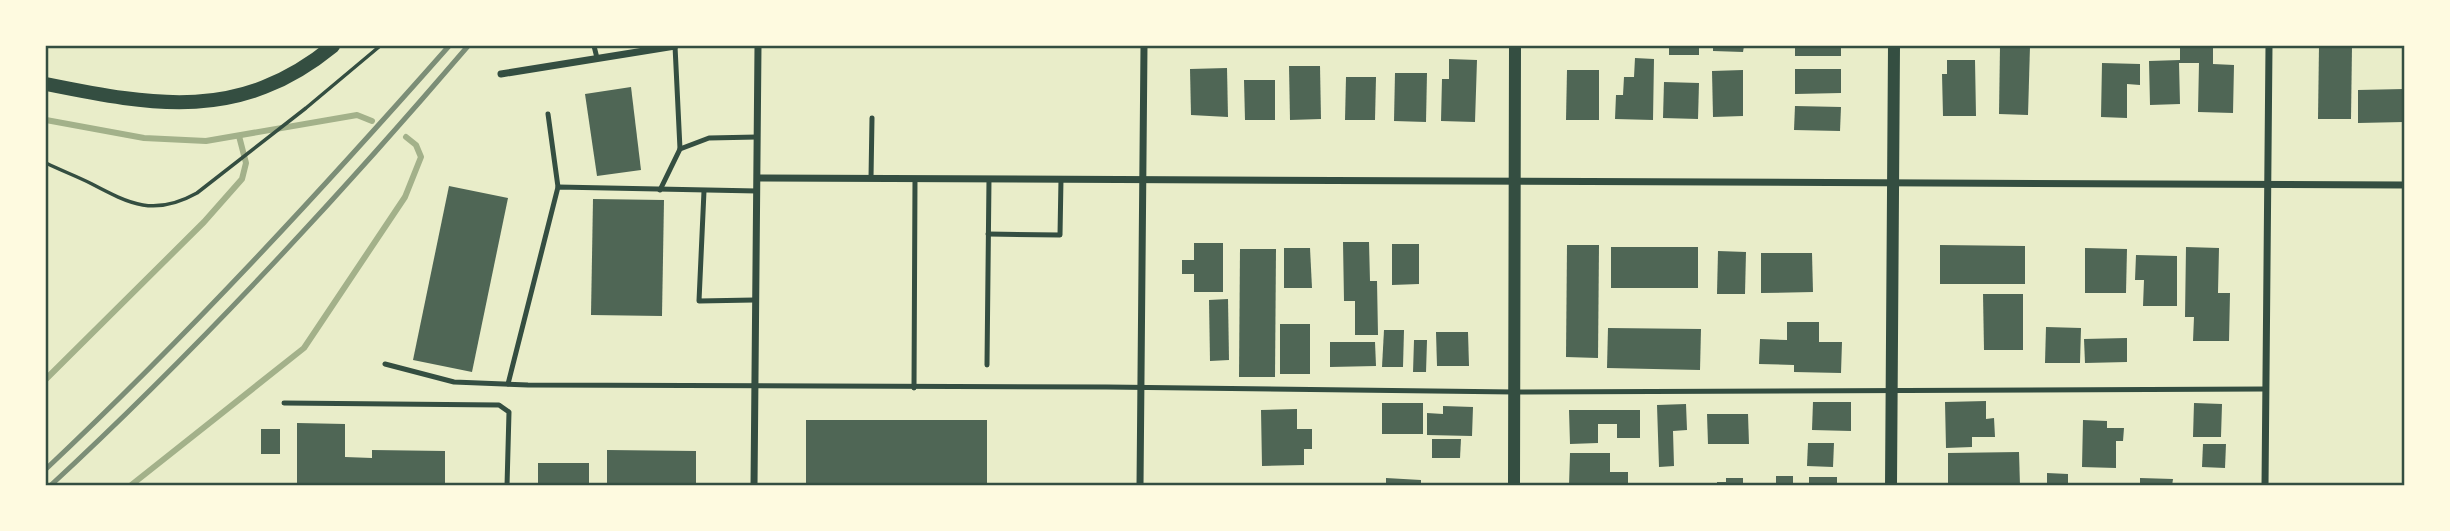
<svg xmlns="http://www.w3.org/2000/svg" width="2450" height="531" viewBox="0 0 2450 531" font-family="Inter,sans-serif">
<style>
.lines{fill:none;stroke-linecap:round;stroke-linejoin:round}
.stream{stroke:#a3b18a;stroke-width:6}
.building{fill:#4f6655}
.path{stroke:#344e41;stroke-width:3.5}
.service{stroke:#344e41;stroke-width:5}
.minor{stroke:#344e41;stroke-width:7}
.tertiary{stroke:#344e41;stroke-width:12}
.secondary{stroke:#344e41;stroke-width:14}
.rail{stroke:#7c8e77;stroke-width:5}
.neatline{fill:none;stroke:#344e41;stroke-width:2.5}
</style>
<rect width="100%" height="100%" fill="#e9edc9"/>
<g class="lines">
<!-- stream -->
<g class="stream">
<path d="M46 120 144 138 206 141 357 115 372 121"/>
<path d="M46 379 204 222 242 179 246 163 239 136"/>
<path d="M130 486 304 348 405 197 421 157 416 145 406 137"/>
</g>
</g>
<!-- building -->
<g class="building">
<rect x="1669" y="46" width="30" height="9"/>
<path d="M1713 46H1744L1743 52 1713 51Z"/>
<rect x="1795" y="46" width="46" height="10"/>
<path d="M2000 46H2030L2028 115 1999 114Z"/>
<path d="M2180 46H2213V64L2234 65 2233 113 2198 112 2199 63H2179L2180 104 2150 105 2149 61 2180 60Z"/>
<path d="M2319 46H2352L2351 119H2318Z"/>
<path d="M1635 58 1654 59 1653 120 1615 119 1616 95H1623L1624 77H1634Z"/>
<path d="M1449 59 1477 60 1475 122 1441 121 1442 79H1449Z"/>
<path d="M1947 60H1975L1976 116H1943L1942 74H1947Z"/>
<path d="M2102 63 2140 64V85L2127 84V118L2101 117Z"/>
<path d="M1289 66H1320L1321 119 1290 120Z"/>
<path d="M1227 68 1228 117 1191 115 1190 69Z"/>
<path d="M1795 69H1841V93L1795 94Z"/>
<path d="M1567 70H1599V120H1566Z"/>
<path d="M1743 70V116L1713 117 1712 71Z"/>
<path d="M1395 73H1427L1426 122 1394 121Z"/>
<path d="M1346 77H1376L1375 120H1345Z"/>
<path d="M1244 80H1275V120H1245Z"/>
<path d="M1664 82 1699 83 1698 119 1663 118Z"/>
<path d="M631 87 641 170 597 176 585 94Z"/>
<path d="M2404 89V122L2358 123V90Z"/>
<path d="M1795 106 1841 107 1840 131 1794 130Z"/>
<path d="M449 186 508 198 472 372 413 360Z"/>
<path d="M593 199 664 200 662 316 591 315Z"/>
<path d="M1343 242H1369L1370 281H1377L1378 335H1355V301H1344Z"/>
<path d="M1194 243H1223V292H1194V274H1182V260H1194Z"/>
<path d="M1392 244H1419V284L1392 285Z"/>
<path d="M1567 245H1599L1598 358 1566 357Z"/>
<path d="M1940 245 2025 246V284H1940Z"/>
<rect x="1611" y="247" width="87" height="41"/>
<path d="M2186 247 2219 248 2218 293H2230L2229 341H2193L2194 317H2185Z"/>
<path d="M1284 248H1310L1312 288H1284Z"/>
<path d="M2085 248 2127 249 2126 293H2085Z"/>
<path d="M1240 249H1276L1275 377H1239Z"/>
<path d="M1718 251 1746 252 1745 294H1717Z"/>
<path d="M1761 253H1812L1813 292 1761 293Z"/>
<path d="M2136 255 2177 256V306H2143L2144 280H2135Z"/>
<path d="M1983 294H2023V350H1984Z"/>
<path d="M1228 299 1229 360 1210 361 1209 300Z"/>
<path d="M1787 322H1819V342H1842L1841 373 1794 372V365L1759 364 1760 339 1787 340Z"/>
<rect x="1280" y="324" width="30" height="50"/>
<path d="M2046 327 2081 328 2080 363H2045Z"/>
<path d="M1608 328 1701 329 1700 370 1607 368Z"/>
<path d="M1384 330H1404L1403 367H1382Z"/>
<path d="M1436 332H1468L1469 366H1437Z"/>
<path d="M2127 338V362L2085 363 2084 339Z"/>
<path d="M1414 340H1427L1426 372H1413Z"/>
<path d="M1330 342H1375L1376 366 1330 367Z"/>
<path d="M1986 401V419L1994 418 1995 437H1972V447L1946 448 1945 402Z"/>
<path d="M1813 402H1851V431L1812 430Z"/>
<rect x="1382" y="403" width="41" height="31"/>
<path d="M2194 403 2222 404 2221 437H2193Z"/>
<path d="M1686 404 1687 430 1673 431 1674 466 1659 467 1657 405Z"/>
<path d="M1443 406 1473 407 1472 436 1427 435V413L1443 414Z"/>
<path d="M1297 409V429H1312V449H1304V465L1262 466 1261 410Z"/>
<path d="M1569 410H1640V438H1617V424H1598V443L1570 444Z"/>
<path d="M1707 414H1748L1749 444H1708Z"/>
<rect x="806" y="420" width="181" height="66"/>
<path d="M2083 420 2107 421V428H2124L2123 441H2116V468L2082 467Z"/>
<path d="M297 423 345 424V457L372 458V450L445 451V486H297Z"/>
<rect x="261" y="429" width="19" height="25"/>
<path d="M1432 439H1461L1460 458H1432Z"/>
<path d="M1808 443H1834L1833 467 1807 466Z"/>
<path d="M2203 444H2226L2225 468 2202 467Z"/>
<path d="M607 450 696 451V486H607Z"/>
<path d="M2019 452 2020 486H1948V453Z"/>
<path d="M1570 453H1610V472H1628V486H1569Z"/>
<rect x="538" y="463" width="51" height="23"/>
<path d="M2047 473 2068 474V486H2047Z"/>
<rect x="1776" y="476" width="17" height="10"/>
<rect x="1809" y="477" width="28" height="9"/>
<path d="M1386 478 1421 480V486H1386Z"/>
<path d="M1726 478H1743V486H1717V482H1726Z"/>
<path d="M2140 478 2173 479 2172 486H2140Z"/>
</g>
<g class="lines">
<!-- path -->
<path class="path" d="M46 163C60 170 76 176 90 183 130 204 154 217 197 193L306 108 380 46"/>
<!-- service -->
<g class="service">
<path d="M594 46 597 58"/>
<path d="M548 114 558 187"/>
<path d="M680 149 709 138 757 137"/>
<path d="M871 178 872 118"/>
<path d="M660 190 680 149 675 46"/>
<path d="M704 191 699 301 754 300"/>
<path d="M988 234 1060 235 1061 179"/>
<path d="M385 364 454 382 528 385 1107 387 1514 392 2265 389"/>
<path d="M987 365 989 179"/>
<path d="M508 384 558 187 757 191"/>
<path d="M914 388 915 179"/>
<path d="M284 403 499 405 509 412 507 486"/>
</g>
<!-- minor -->
<g class="minor">
<path d="M501 74 675 46"/>
<path d="M758 178 2404 185"/>
<path d="M754 486 758 46"/>
<path d="M1140 486 1144 46"/>
<path d="M2265 486 2269 46"/>
</g>
<!-- tertiary -->
<g class="tertiary">
<path d="M1514 486 1515 46"/>
<path d="M1891 486 1894 46"/>
</g>
<!-- secondary -->
<path class="secondary" d="M46 84C155 106 240 122 333 46"/>
<!-- rail -->
<g class="rail">
<path d="M46 469C188 335 320 192 449 46"/>
<path d="M50 486C198 349 337 199 468 46"/>
</g>
</g>
<!-- border -->
<rect width="2450" height="531" fill="none" stroke="#fefae0" stroke-width="94"/>
<rect x="47" y="47" width="2356" height="437" class="neatline"/>
</svg>
